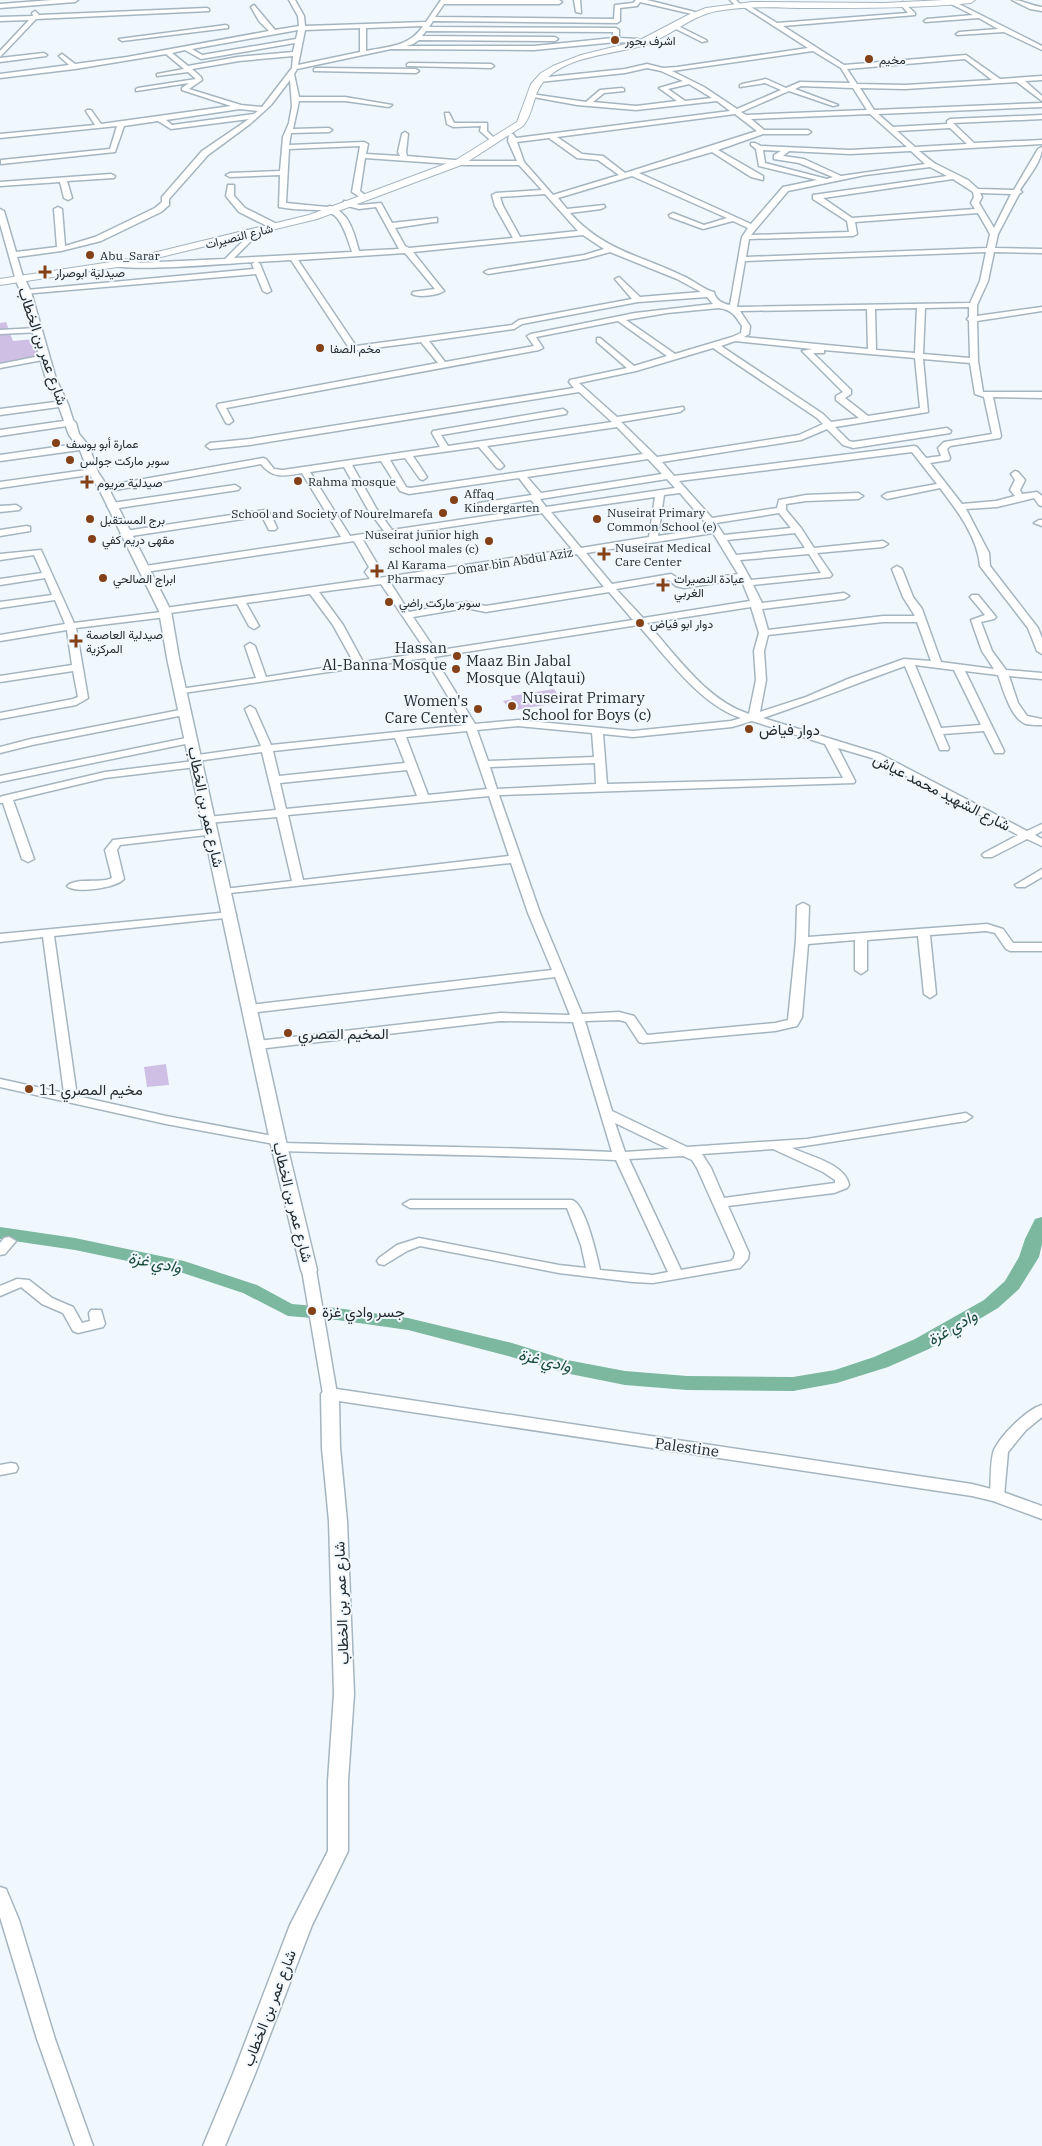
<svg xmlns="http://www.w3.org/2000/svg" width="1042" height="2146" viewBox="0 0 1042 2146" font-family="'IBM Plex Serif',Vazirmatn,serif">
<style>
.green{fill:#cfbfe4}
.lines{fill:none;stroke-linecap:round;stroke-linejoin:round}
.river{fill:#7cb7a0;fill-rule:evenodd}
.minor-casing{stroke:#a5b5c0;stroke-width:3}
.tertiary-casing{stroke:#a5b5c0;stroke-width:3}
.secondary-casing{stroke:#a5b5c0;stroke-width:2}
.minor{fill:#fff;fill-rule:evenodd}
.tertiary{fill:#fff;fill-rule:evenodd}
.secondary{fill:#fff;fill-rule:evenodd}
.poi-dot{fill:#844017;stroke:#f1f8fd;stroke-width:2}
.labels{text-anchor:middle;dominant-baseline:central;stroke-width:4;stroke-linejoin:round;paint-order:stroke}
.far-poi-label{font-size:12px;fill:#232a2e;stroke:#f1f8fd;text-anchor:start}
.far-street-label{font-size:12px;fill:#232a2e;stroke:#f1f8fd}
.street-label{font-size:15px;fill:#232a2e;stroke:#f1f8fd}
.poi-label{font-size:15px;fill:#232a2e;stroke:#f1f8fd;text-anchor:start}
.water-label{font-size:16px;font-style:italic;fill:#174939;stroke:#f1f8fd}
</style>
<rect width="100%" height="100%" fill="#f1f8fd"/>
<!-- green -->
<g class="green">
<path d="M6 322 13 341 34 339 39 358 0 366V323Z"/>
<path d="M554 689 563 702 511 711 503 701 512 699 511 696Z"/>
<path d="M166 1064 169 1085 147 1087 144 1067Z"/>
</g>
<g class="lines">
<!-- river -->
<path class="river" d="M1042 1217V1244L1039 1257 1019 1289 998 1308 929 1349 888 1367 837 1383 793 1391 687 1390 625 1385 565 1373 508 1356 408 1330 337 1320 288 1316 243 1293 180 1272 75 1250 0 1239V1227L75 1238 184 1261 257 1285 292 1304 337 1308 408 1318 512 1343 567 1360 625 1371 687 1376 793 1377 835 1370 874 1357 915 1339 984 1300 1005 1281 1019 1257 1025 1239 1035 1219Z"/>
<defs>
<g id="minor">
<path d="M52 0H78L75 2 0 8V4Z"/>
<path d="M289 0H295L304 16 305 26 426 22 441 0H559L562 2 559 4H444L435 17 614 19 615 5 633 3 636 0H647L695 12 692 14 640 2 637 6 620 8V21L617 23 433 21 429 27 616 28 619 30V38L638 39 641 41 638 43 616 42 534 50 391 49 297 69 294 74 299 97H345L392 105 389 107 345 101H299L293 129 329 128 332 130 329 132 291 133 289 145 364 142 368 144 366 154 400 156 398 152 402 134 405 132 408 134 406 152 407 156 466 161H517L508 141 509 134H513L516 138 730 111 717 101 636 110 577 105 528 96 531 94 586 102 600 90 622 88 624 89V91L604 93 593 102 636 106 677 101 659 88 683 81 661 71 647 68 625 73 539 82 536 80 539 78 625 69 647 64 663 68 677 67 808 48 744 7 746 4 777 23 908 13 900 4 903 2 915 13V15L783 26 844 65 966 55 1000 79 1042 76V80L1025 81 1042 96V101L1017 82 905 89 860 88 874 110 1042 103V107L878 114 893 127 947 124V121L950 119 1042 115V119L953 123 974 143 1042 140V144L919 151 934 163 968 180 978 189 1014 190 1038 149 1042 147C1042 162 1028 177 1020 190L1022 192 1019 194 998 234 995 248 1042 249V253L994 252 988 281 977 305V316L1042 307V311L977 321 978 361 983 392H1042V398L993 397 1001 436 1000 438 950 446 947 449 950 458 949 460 930 463 962 504 996 501 1015 496 1010 490 1015 480 1011 474 1015 471 1018 472 1025 480 1020 490 1022 494 1037 492 1042 496V506L1039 505 1034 498 997 507 966 509 989 553 990 566 1038 628 1042 638V654L1037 651 1028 628 980 566C978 538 957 510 940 488L887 499 882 496 887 493 937 484 912 452 679 481 712 518 777 508 779 500 806 495 858 493 863 496 858 499 806 501 786 504V510L801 528 814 548 883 541 888 544 883 547 817 553 832 575 830 577 753 585 762 603 844 593 849 596 844 599 762 609 768 630 883 616H915L903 597 892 569 897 566 902 569 913 597 922 609 941 662 994 669 982 651 971 620 985 615 970 597 972 595H978L996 617 994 619 981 622 992 651 1006 670 1042 673V679L1009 676 1018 703 1027 716 1042 719V725C1037 725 1031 725 1026 724 1011 719 1003 689 998 675L965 671 1004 751 1003 753H995L984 731 943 734 949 748 948 750H940L905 666C857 683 811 702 763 718L880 754 1027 831 1042 824V831L1035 835 1042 839V846L1027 839 992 857H984L982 855 984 853 1018 835 872 758 838 748 855 781 854 783 499 795 540 913 582 1014 619 1012 634 1016 647 1035 775 1023 788 1020 796 941 797 906 803 903 809 906 808 937 987 924 1003 929 1013 943H1042V951H1010L1006 949 995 933 986 931 930 935 936 994 930 998 924 994 918 936 867 940V970L861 974 855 970V940L808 944 802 1017 797 1026 775 1031 643 1043 639 1042 626 1022 619 1020 585 1021 612 1111 687 1147 807 1139 966 1113 972 1117 966 1121 792 1148C809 1156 846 1164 849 1185L847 1188 834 1193 728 1206 749 1253 748 1259 740 1268 653 1283 633 1282 559 1273 420 1246 407 1251 384 1265 379 1264 377 1261 379 1258 397 1245 419 1238 559 1265 586 1268 581 1245 567 1208H410L403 1204 410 1200H572C585 1203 597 1256 600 1270L653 1275 668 1272 616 1160C503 1155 391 1154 279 1151L274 1150 273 1147 274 1144 166 1124 0 1087V1079L64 1093 43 937 0 942V934L230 912 234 913 236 915 234 917 54 936 77 1096 166 1116 278 1137 283 1138 284 1141 283 1143C393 1146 502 1147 612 1152L573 1022 500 1021 258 1049 252 1045 258 1041 500 1013 570 1015 555 977 249 1013 243 1009 249 1005 552 970 528 913 511 863 220 894 218 892 224 889 292 881 277 817 208 823 202 820 208 817 276 810 262 752 197 761 201 764 196 767 105 778 13 800 34 859 28 862 22 859 3 803H0V797L3 796 105 772 194 761 190 758 191 756 261 746 245 709 250 706 255 709 271 745 465 725 425 658 176 694 175 692 180 689 256 678 245 646 250 643 255 646 266 677 354 663 333 625 310 594 246 603 259 626 254 629 249 626 237 604 170 613 169 616 166 617 76 628 88 698 76 705 0 719V713L73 699 78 697 73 671 0 682V676L72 665 67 630 0 641V635L65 624 55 600 0 608V602L52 595 45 578 0 585V579L42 573 34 555 0 560V554L41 550 74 623 161 612 162 609 165 608 370 579 365 572 369 567 354 541 145 572 140 569 145 566 341 537 302 473C284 476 273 479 261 464L104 492 99 489 104 486 263 458 266 459 274 469 283 470 440 447 432 433 433 431 563 409 567 412 566 414 441 435 448 446 612 422 579 392 250 445 210 449 206 446 210 443 250 439 574 388 569 382 570 380 627 368 597 342V338H600L634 366 667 356 618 321 536 337 543 348 539 350 226 408 233 421 229 424 226 423 217 406 218 404 438 363 421 342 351 351 291 260 257 262 260 264 271 291 267 293 263 291 256 274 23 294 22 292 26 290 254 269 252 264 255 262C232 263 122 273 109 264L113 262 136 263 225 259 248 236 243 232 247 230 257 235 234 258 352 252C335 195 327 216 279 207L280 175 230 177 226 175 230 173 280 171 283 137 289 123 292 106 290 80 271 105 250 124 208 155 169 199V205L161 212 101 241 61 251 17 257 23 277 19 279 15 277 0 224V209L4 211 16 252 57 247 54 209 58 207 62 209 65 246 95 237 155 208 162 202V197L202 151 249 119 171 129 158 121 124 126 115 152 1 164V160L110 149 117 126 0 138V134L95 125 86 111 87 110H91L101 124 231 106 182 90V88L189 83 136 91V89L138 88 196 79 188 72 157 76V74L184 69 166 54 75 69 0 78V74L69 65 59 56 62 54 75 64 127 57 269 31 259 21 251 7 254 5 275 30 299 26 298 16ZM423 26C409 47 390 46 366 51V28ZM360 28V52L298 65 305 30ZM298 30 296 39 202 55 192 49ZM426 31 613 32V38L534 46H406L413 44 419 40 555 41 558 39 555 37 422 36ZM295 43 293 52 238 57 188 66 172 53 185 50 201 59ZM813 51 841 68 850 83 800 82 786 88 766 79 742 84 740 85V87L765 83 781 90 737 109 704 87 672 71ZM293 56 292 68 262 107 241 105 189 89 202 80 201 77 192 69 239 61ZM965 59 992 80 905 85 857 84 847 69ZM689 84 712 98 685 101 668 89ZM801 86 853 88 867 110 746 115 741 112 789 91 833 106 838 105 795 89ZM240 109 258 111 254 114 172 125 166 120ZM735 114 757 131 625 173 603 156 582 154 557 137ZM870 114 907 147 850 150 761 146 755 143H751V145L756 149 759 166 817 180 783 187 751 224 639 173 712 152 751 177 763 180V176L718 150 763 134H808L811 132 808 130H764L751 119ZM950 128 967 144 915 147 897 131ZM549 138 577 158 598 160 619 175 553 195 524 162 517 142ZM360 146 352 192 363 199 367 197 360 191 365 158 466 165H519L542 190 496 193 492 195 495 206 513 238 409 248 405 246 395 228 434 222H437V218L392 223 381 203 360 205 344 201V205L359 209 376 207 399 249 359 251C354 233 350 213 330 206L327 207 286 203 289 149ZM763 150 781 151 774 155V159L799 163 833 177 827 179 765 163ZM789 151 850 154 911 151 925 164 841 176 804 159 783 156ZM930 167 947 176 813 195V199L847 221 849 232 751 235 788 191 865 175ZM632 176 727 218 704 225 673 213 669 215 670 217 703 229 733 221 748 228 742 237 730 305C722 304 715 299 714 292 704 290 693 280 683 276 640 255 604 251 570 213L601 209 605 207 604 205 567 209 558 198ZM953 179 973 192 974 197 971 203 975 209 852 218 823 198ZM980 193 1011 194 994 228 979 203 982 197ZM545 194 578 231 520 237 503 206 500 197ZM978 213 990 234 987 248 746 257 749 239 853 236 857 234 855 222ZM583 235 604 249 584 255 488 270 484 272 488 274 585 259 610 252 677 279 701 292 640 297 619 277 615 279 632 299 519 320 512 325 356 346 298 260 405 253 435 289 413 292 412 294C419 298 438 295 444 291L413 252ZM986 252 980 281 970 303 737 307 745 261ZM707 297 713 304 635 313 531 334 527 336 534 346 445 362 429 341 514 329 522 324 638 302ZM969 307V317L967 319 969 321 970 358 923 354 925 308ZM719 308C732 310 735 315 742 326L741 333 732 337 675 354 626 320 667 313ZM917 308 915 353 876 350 875 309ZM867 309 868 349 744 337 749 334 750 326 740 311ZM735 341 812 349 802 351 843 392 836 396V400L859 418 831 422 823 414 721 346ZM713 348 817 418 823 424 799 435 657 457 621 422 680 412 684 409 683 407 617 417 579 383 636 371ZM824 350 915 358 920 408 868 416 845 398 851 394V390L813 353H824ZM923 359 970 363 975 394 984 397 992 434 944 442 938 448 941 456 926 458 917 447 914 446 674 476 662 462 801 440 827 429 843 445 853 448 950 433 951 431 947 428 853 442 849 441 835 427 928 412ZM617 427 643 454 410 488 406 487 390 460 405 458 420 479 423 480 427 477 413 456 479 447 497 468 500 469 504 466 487 446ZM648 459 662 474 541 493 527 477ZM381 461 400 491 409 494 519 478 532 495 479 503 474 506 479 509 531 500 538 508 392 530 376 508 352 465ZM344 467 367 508 384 531 350 536 310 472ZM667 479 675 488 546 507 540 499ZM680 493 710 528 658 536 664 495ZM655 497 649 537 581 548 551 512ZM542 513 572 549 379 578 375 572 379 567 363 540ZM779 513 791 528 724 535 716 523ZM713 533 738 574 684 582 671 574 612 584 586 553ZM795 533 805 548 736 555 727 540ZM577 554 604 587 486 606 466 602 409 612 390 582ZM809 554 821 573 751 580 740 560ZM741 579 750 601 643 618 616 589 669 580 676 586 684 588ZM381 584 424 648 423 653 363 662 343 625 319 592ZM609 592 633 620 434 651V648L413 617 466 608 486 612ZM751 607 759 633 754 651 756 680 749 714C706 700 676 655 647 623ZM883 622H917L931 661 904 659 848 679 806 697 760 712 766 680 764 651 768 635ZM638 625C666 656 700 705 741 718L731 721 633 731 518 720 475 724 434 657ZM915 665 954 670 981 725 941 728ZM752 721 825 744 843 778 607 784 603 734 633 737 732 727ZM518 726 592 733 594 757 488 761 477 730ZM467 731 487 789 428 795 406 737ZM395 738 405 763 279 776 273 751ZM595 763 596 784 497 789 490 767ZM407 770 417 796 286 809 280 783ZM489 796 509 856 303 880 288 815ZM615 1123 669 1149 625 1152ZM773 1149 823 1172 835 1180V1183L724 1198 711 1168 702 1154ZM683 1156 692 1160 697 1168 735 1253 734 1258 731 1261 681 1270 629 1159Z"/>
<path d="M574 0H580L581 13 576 12Z"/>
<path d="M730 0H736L740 4 735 5Z"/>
<path d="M951 0 1042 46V50L1004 32 957 35 956 34 959 32 998 29 979 18 925 22 924 21 927 19 973 15 949 3Z"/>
<path d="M1012 0C1023 0 1031 6 1042 7V11L1030 9Z"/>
<path d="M207 8 209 9V11L36 19 0 57V51L29 20 0 21V17L33 16 32 13 35 11 39 15Z"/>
<path d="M674 24 706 40 707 41 702 42 672 27V25Z"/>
<path d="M226 25 228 26V28L122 41 119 39Z"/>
<path d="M44 53 47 55 46 56 0 62V58Z"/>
<path d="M409 63 491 64 494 66 491 68 407 66V64Z"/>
<path d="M316 68 416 69 419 71 416 73 314 71V69Z"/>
<path d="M445 113H449L454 123H487V131L494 138 489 139 480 131 481 126 453 127 447 124Z"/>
<path d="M111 174 115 176 114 178 67 181 72 198 68 200 64 198 60 182 0 186V182Z"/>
<path d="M228 185H234V196L245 208 275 223V227H269L239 212 226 196Z"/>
<path d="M37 328H40V332L0 334V330Z"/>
<path d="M45 355 49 357 48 359 0 368V364Z"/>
<path d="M63 401 67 404 66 406 0 415V409Z"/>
<path d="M71 420 75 423 74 425 0 436V430Z"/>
<path d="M93 469 97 472 96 474 0 488V482Z"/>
<path d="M235 485 240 488 238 490 112 509 107 506 112 503Z"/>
<path d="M16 505 21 508 19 510 0 512V506Z"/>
<path d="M265 510 270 513 277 528 275 530H269L262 516 125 537 120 534 125 531Z"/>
<path d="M1039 520H1042V526L1034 523Z"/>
<path d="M27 526 30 527V531L0 536V530Z"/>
<path d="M185 709 189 710 190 712 189 714 32 745 0 753V747L31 739Z"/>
<path d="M191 737 196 740 195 742 0 782V776Z"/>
<path d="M211 829 217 832 215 834 120 845 117 850 124 879C116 888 75 894 67 886 77 877 99 884 112 878L105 850 113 840Z"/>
<path d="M1042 869V877L1025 887H1017L1015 885Z"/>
<path d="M9 1237 16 1241 5 1254 0 1255V1243L4 1238Z"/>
<path d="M309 1266 314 1267 316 1270 337 1394 335 1397H325L323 1394 302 1270 304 1267Z"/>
<path d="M17 1279 29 1280 52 1298 73 1307 82 1323 90 1321 89 1313 91 1310H101L105 1324 103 1327 78 1333 73 1331 63 1313 42 1304 21 1287 0 1296V1286Z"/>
<path d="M1042 1405V1417L1026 1430 1008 1452 1004 1496 1002 1500 997 1501 992 1500 990 1496C991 1484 990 1460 994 1450 1001 1435 1027 1409 1042 1405Z"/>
<path d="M11 1463 16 1464 18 1468 16 1472 0 1475V1465Z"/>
<path d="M0 1887 6 1889 19 1920 55 2039 93 2146H75L37 2039 0 1917Z"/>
</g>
<g id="tertiary">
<path d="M19 274 24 277 31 292 56 379 68 404 73 420 76 423 79 434 89 446 98 472 109 489 171 611 179 658 286 1141 317 1270 315 1274 309 1275 303 1274 301 1270 270 1141 167 658 159 611 99 489 88 472 80 450 0 461V455L76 444 69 435 58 404 46 379 21 292 14 277Z"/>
<path d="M330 1388 972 1484 1003 1492 1042 1506V1519L993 1501 972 1496 339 1401 340 1448 347 1521 354 1694 348 1781V1851L312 1925 255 2074 225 2146H203L233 2074 290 1925 328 1851V1781L334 1694 329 1521 322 1448 321 1394 324 1390Z"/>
</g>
<path id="secondary" d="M944 0H975L971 3C918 8 865 8 812 8 781 8 748 5 717 11 689 16 669 38 642 46 612 54 569 56 546 79 532 92 535 112 523 126L464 164 317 219 124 266 0 285V279L124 260 309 215 456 160 517 122 531 84 541 73 553 66 581 55 638 41 688 15 706 8 752 2 884 3Z"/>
</defs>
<!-- minor casing -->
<use href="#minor" class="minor-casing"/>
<!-- tertiary casing -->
<use href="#tertiary" class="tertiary-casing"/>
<!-- secondary casing -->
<use href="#secondary" class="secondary-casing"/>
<!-- minor -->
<use href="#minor" class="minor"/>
<!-- tertiary -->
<use href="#tertiary" class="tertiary"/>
<!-- secondary -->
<use href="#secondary" class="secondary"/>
</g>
<!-- markers -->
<g class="poi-dot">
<circle cx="615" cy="40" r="5"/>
<circle cx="869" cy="59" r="5"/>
<circle cx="90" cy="255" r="5"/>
<path d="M42.5 264.5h5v5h5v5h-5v5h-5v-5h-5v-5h5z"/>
<circle cx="320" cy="348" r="5"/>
<circle cx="56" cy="443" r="5"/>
<circle cx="70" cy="460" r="5"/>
<circle cx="298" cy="481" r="5"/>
<path d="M84.5 474.5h5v5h5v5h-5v5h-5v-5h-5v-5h5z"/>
<circle cx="454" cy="500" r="5"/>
<circle cx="443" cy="513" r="5"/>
<circle cx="90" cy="519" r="5"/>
<circle cx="597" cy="519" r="5"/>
<circle cx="92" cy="539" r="5"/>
<circle cx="489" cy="541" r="5"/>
<path d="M601.5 546.5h5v5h5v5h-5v5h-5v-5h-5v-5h5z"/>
<path d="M374.5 563.5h5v5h5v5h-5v5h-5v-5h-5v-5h5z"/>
<circle cx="103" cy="578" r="5"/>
<path d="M660.5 577.5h5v5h5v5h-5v5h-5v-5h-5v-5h5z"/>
<circle cx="389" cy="602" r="5"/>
<circle cx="640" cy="623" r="5"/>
<path d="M73.5 633.5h5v5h5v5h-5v5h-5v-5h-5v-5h5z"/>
<circle cx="457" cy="656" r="5"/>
<circle cx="456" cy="669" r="5"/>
<circle cx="512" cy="706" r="5"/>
<circle cx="478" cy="709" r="5"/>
<circle cx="749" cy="729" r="5"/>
<circle cx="288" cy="1033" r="5"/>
<circle cx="29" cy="1089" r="5"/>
<circle cx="312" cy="1311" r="5"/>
</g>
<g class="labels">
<!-- far-poi labels -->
<g class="far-poi-label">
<text x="625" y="40">اشرف بحور</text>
<text x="879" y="59">مخيم</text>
<text x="100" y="255">Abu_Sarar</text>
<text x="55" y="272">صيدلية ابوصرار</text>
<text x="330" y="348">مخم الصفا</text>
<text x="66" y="443">عمارة أبو يوسف</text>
<text x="80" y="460">سوبر ماركت جولس</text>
<text x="308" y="481">Rahma mosque</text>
<text x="97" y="482">صيدلية مريوم</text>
<text x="464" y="493">Affaq<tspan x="464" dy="14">Kindergarten</tspan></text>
<text x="607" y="512">Nuseirat Primary<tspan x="607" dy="14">Common School (e)</tspan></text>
<text x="433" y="513" text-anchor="end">School and Society of Nourelmarefa</text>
<text x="100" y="519">برج المستقبل</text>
<text x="479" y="534" text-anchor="end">Nuseirat junior high<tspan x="479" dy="14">school males (c)</tspan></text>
<text x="102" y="539">مقهى دريم كفي</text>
<text x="615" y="547">Nuseirat Medical<tspan x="615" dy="14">Care Center</tspan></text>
<text x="387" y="564">Al Karama<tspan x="387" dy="14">Pharmacy</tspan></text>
<text x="113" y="578">ابراج الصالحي</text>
<text x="674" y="578">عيادة النصيرات<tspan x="674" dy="14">الغربي</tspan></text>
<text x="399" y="602">سوبر ماركت راضي</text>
<text x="650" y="623">دوار ابو فياض</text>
<text x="86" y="634">صيدلية العاصمة<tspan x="86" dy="14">المركزية</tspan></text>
</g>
<!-- far-street labels -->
<g class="far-street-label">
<text transform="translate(239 236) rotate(-14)">شارع النصيرات</text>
<text transform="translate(515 561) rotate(-9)">Omar bin Abdul Aziz</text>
</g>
<!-- street labels -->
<g class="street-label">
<text transform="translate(43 346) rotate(71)">شارع عمر بن الخطاب</text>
<text transform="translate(942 792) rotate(27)">شارع الشهيد محمد عياش</text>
<text transform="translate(206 807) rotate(78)">شارع عمر بن الخطاب</text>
<text transform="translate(293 1202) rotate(76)">شارع عمر بن الخطاب</text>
<text transform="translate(687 1447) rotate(8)">Palestine</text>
<text transform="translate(341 1603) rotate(-92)">شارع عمر بن الخطاب</text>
<text transform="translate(269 2008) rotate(-69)">شارع عمر بن الخطاب</text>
</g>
<!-- poi labels -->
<g class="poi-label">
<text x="447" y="647" text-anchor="end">Hassan<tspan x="447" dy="17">Al-Banna Mosque</tspan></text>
<text x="466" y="660">Maaz Bin Jabal<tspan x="466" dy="17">Mosque (Alqtaui)</tspan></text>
<text x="522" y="697">Nuseirat Primary<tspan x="522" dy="17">School for Boys (c)</tspan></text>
<text x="468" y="700" text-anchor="end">Women's<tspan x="468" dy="17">Care Center</tspan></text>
<text x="759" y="729">دوار فياض</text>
<text x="298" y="1033">المخيم المصري</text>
<text x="39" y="1089">مخيم المصري 11</text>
<text x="322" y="1311">جسر وادي غزة</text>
</g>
<!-- water labels -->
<g class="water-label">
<text transform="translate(155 1262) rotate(11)">وادي غزة</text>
<text transform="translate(952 1327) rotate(-30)">وادي غزة</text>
<text transform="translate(545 1360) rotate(14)">وادي غزة</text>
</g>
</g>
</svg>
